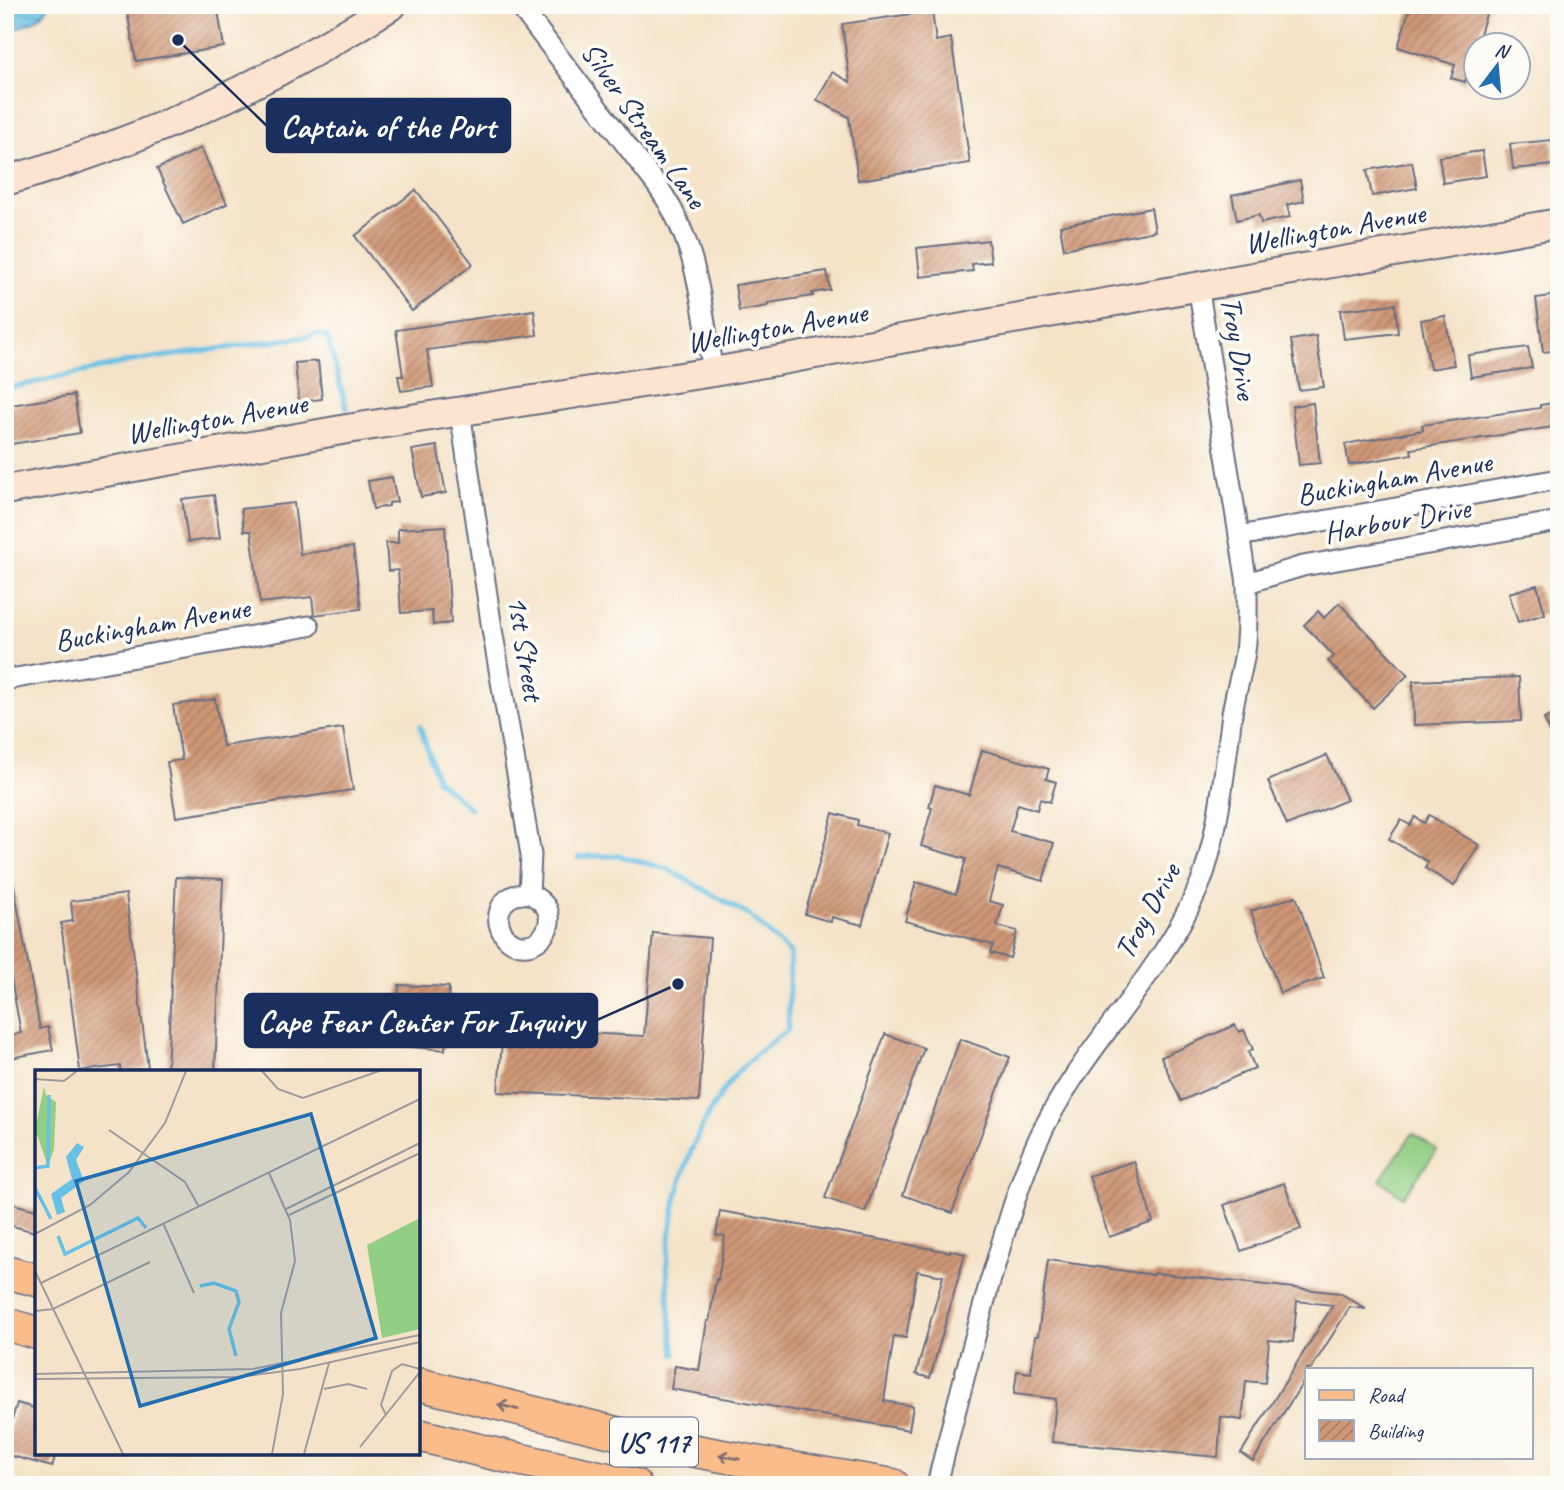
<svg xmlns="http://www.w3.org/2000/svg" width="1564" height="1490" viewBox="0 0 1564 1490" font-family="Caveat,sans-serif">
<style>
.green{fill:#92ce83;stroke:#567e70;stroke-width:2}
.water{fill:url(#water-rules);stroke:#4178a2;stroke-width:2}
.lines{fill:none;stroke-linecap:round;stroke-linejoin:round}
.stream{stroke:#67c0e5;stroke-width:5}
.building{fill:url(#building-hatch)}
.street-casing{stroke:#676e83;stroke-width:23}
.secondary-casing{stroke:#676e83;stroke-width:32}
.primary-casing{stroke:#676e83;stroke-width:35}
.street{stroke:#fff;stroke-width:19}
.secondary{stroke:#fde4d1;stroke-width:28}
.primary{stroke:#fabc8b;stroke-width:32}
.oneway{stroke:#7f6e72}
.labels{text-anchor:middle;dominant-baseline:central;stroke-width:7;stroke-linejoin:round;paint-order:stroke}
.shield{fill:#fdfcf7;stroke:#5f6c8c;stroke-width:2}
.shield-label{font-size:28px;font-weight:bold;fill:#1b2f5e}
.street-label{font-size:30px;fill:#1b2f5e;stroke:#fdfcf7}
.inset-river{fill:none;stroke:#67c0e5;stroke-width:3.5}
.inset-road{fill:none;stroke:#9d9b9e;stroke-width:2}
.view{fill:#1f6fb2;fill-opacity:0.15;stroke:#1f6fb2;stroke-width:3.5}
.inset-edge{fill:none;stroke:#1b2f5e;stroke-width:3.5}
.leader{fill:none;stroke:#1b2f5e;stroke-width:2.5}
.callout-dot{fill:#1b2f5e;stroke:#fdfcf7;stroke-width:2.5}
.callout{fill:#1b2f5e;stroke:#1b2f5e;stroke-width:2.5}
.callout-label{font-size:32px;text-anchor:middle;font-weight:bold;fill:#fff}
</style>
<defs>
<pattern id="water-rules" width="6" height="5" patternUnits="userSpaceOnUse" patternTransform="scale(1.75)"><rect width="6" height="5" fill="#67c0e5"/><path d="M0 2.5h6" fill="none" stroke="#549cbd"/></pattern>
<pattern id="building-hatch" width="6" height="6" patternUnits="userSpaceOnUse" patternTransform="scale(1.75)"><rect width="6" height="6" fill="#d09776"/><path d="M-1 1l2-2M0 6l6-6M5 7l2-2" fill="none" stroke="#a87c64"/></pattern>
</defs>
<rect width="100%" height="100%" fill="#fdfcf7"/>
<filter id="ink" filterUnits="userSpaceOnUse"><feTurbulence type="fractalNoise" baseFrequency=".0143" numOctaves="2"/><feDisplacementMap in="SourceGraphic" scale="14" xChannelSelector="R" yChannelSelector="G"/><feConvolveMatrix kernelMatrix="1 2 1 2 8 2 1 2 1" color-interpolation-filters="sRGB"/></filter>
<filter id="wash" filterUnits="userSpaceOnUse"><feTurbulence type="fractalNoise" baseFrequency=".00686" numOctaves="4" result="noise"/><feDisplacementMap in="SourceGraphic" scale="28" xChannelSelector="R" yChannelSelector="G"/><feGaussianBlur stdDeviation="1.57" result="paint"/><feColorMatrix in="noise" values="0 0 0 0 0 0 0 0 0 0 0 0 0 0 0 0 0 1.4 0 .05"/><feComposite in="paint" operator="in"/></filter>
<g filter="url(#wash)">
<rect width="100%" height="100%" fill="#f4e3c8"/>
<!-- green -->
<path class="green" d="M1413 1133 1437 1150 1403 1197 1380 1180Z"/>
<!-- water -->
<path class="water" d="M5 5H49C42 21 21 27 5 33Z"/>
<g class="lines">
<!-- stream -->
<g class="stream">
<path d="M5 389 132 361 304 337 316 334 327 336 347 409"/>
<path d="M420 726 437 780 470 808"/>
<path d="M578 858 589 856H620L668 869 750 916 790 953 788 1030C769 1043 750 1058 735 1075 698 1121 676 1179 670 1237 669 1246 667 1255 667 1264 668 1294 671 1325 675 1355"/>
</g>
</g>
<g id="blocks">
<!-- building -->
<g class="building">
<path d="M126 5H217L224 47 136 61Z"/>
<path d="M1411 5H1489L1465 82 1451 78 1455 65 1398 47Z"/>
<path d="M932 11 936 41 951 38 970 163 858 180 849 117 817 100 832 72 850 82 842 24Z"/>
<path d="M1552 140 1554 165 1513 169 1510 144Z"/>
<path d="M201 148 227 204 183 224 157 169Z"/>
<path d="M1482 151 1486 176 1443 183 1439 157Z"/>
<path d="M1412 162 1417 188 1372 196 1367 170Z"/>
<path d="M1300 180 1304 201 1287 205 1290 217 1261 223 1259 215 1237 220 1232 195Z"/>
<path d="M416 190 473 264 412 311 355 236Z"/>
<path d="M1151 208 1155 231 1064 249 1060 226Z"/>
<path d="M988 240 991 262 972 264 973 271 920 277 917 248Z"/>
<path d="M827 271 830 290 812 293 813 296 768 303V306L739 311 735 285Z"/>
<path d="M1559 295V350L1543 352 1536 298Z"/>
<path d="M1395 304 1398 333 1344 339 1340 310Z"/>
<path d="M534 310 537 335 427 350 433 387 401 391 398 376H403L396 330Z"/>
<path d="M1445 316 1454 365 1430 369 1421 320Z"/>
<path d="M1316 336 1324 387 1299 390 1291 340Z"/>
<path d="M1528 347 1532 368 1471 377 1468 355Z"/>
<path d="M318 361 322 399 299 402 295 363Z"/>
<path d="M74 395 80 433 5 445V406Z"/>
<path d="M1559 402V426L1411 449 1412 454 1349 465 1345 444 1423 430 1422 425 1540 408V405Z"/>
<path d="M1313 403 1320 463 1299 465 1292 406Z"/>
<path d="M437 446 446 493 421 497 412 450Z"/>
<path d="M392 477 397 502 389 503V506L373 509 368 481Z"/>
<path d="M214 495 220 538 188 542 182 499Z"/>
<path d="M294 503 300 554 353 547 361 609 314 615 312 597 260 603 251 531H244L241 509Z"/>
<path d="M445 526 451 623 433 625 432 611 401 613 398 570 388 571 386 543H398V529Z"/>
<path d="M1537 585 1545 614 1518 622 1509 593Z"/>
<path d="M1339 603 1408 675 1373 708 1328 661 1334 656 1304 625 1318 611 1324 618Z"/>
<path d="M1519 677 1521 721 1414 725 1413 681Z"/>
<path d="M215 699 223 746 343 728 353 790 176 817 167 762 182 760 173 705Z"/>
<path d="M1559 712V751L1544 719Z"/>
<path d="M982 750 1049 769 1046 779 1056 782 1050 802 1040 799 1037 810 1018 804 1010 831 1054 843 1043 881 998 868 989 901 1003 905 997 926 1017 931 1010 958 990 953 993 945 905 921 916 882 956 894 966 859 921 846 932 808 929 807 935 785 969 795Z"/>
<path d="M1327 755 1347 800 1287 825 1268 781Z"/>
<path d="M833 813 858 820 857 825 888 833 862 925 832 917 831 922 805 914Z"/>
<path d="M1429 815 1479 845 1454 886 1425 868 1428 862 1389 839 1401 820 1410 825 1415 817 1424 823Z"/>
<path d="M12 876 40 1029 48 1027 53 1050 5 1059V1036L21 1033 5 946V877Z"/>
<path d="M176 877 223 879 215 1072H167Z"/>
<path d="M126 894 148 1068 121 1072 120 1066 80 1071 61 923 73 921 71 901Z"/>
<path d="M1296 896 1324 978 1280 993 1251 911Z"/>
<path d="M653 933 710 938 699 1101 498 1092 503 1029 644 1036Z"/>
<path d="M399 985 449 987 445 1050 403 1046 395 1042Z"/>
<path d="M1235 1025 1239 1032 1244 1030 1253 1049 1248 1052 1255 1068 1181 1101 1161 1057Z"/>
<path d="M885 1034 924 1048 865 1212 825 1198Z"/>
<path d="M960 1039 1010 1057 952 1213 903 1195Z"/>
<path d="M1134 1161 1153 1222 1109 1237 1089 1176Z"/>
<path d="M1284 1183 1301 1229 1241 1251 1224 1205Z"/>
<path d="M5 1202 37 1210V1223L35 1232 5 1224Z"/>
<path d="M720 1211 950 1252V1250L965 1254 930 1378 916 1374 943 1276 917 1271 906 1338 894 1336 884 1401 913 1406 909 1430 671 1389 675 1366 699 1370 707 1321H709L716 1279 718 1280 725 1236 716 1235Z"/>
<path d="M1048 1260 1154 1275V1273L1340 1293 1366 1309 1350 1307 1311 1369H1307V1376L1253 1461 1241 1453 1333 1305 1297 1301 1293 1342 1269 1340 1265 1383 1246 1381 1242 1420 1221 1417 1218 1457 1052 1442 1056 1399 1014 1394 1017 1371 1031 1373 1035 1336H1038Z"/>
<path d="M17 1403 37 1409V1453H56L52 1467 5 1454V1443Z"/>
</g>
</g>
</g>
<g filter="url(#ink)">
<use href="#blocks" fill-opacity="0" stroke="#676e83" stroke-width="2"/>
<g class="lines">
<defs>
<g id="street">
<path d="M519 5 656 184C698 241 701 304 713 372"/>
<path d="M460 411 492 629 531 855 529 893"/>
<path d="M1239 536 1559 479"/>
<path d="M1247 583 1303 566 1559 521"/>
<path d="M5 680 309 626"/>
<path d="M529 893C536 897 542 901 546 907 555 922 544 943 527 945 499 948 487 908 513 896 518 894 524 894 529 893Z"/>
<path d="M937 1485C953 1418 971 1352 989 1285 1004 1236 1017 1187 1038 1140 1073 1063 1136 1001 1178 928 1188 910 1199 890 1205 870 1220 820 1225 767 1232 714 1235 693 1242 673 1245 652 1248 629 1247 606 1247 583L1198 286"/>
</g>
<g id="secondary">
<path d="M5 181C142 142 272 82 392 5"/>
<path d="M5 490 347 429 713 372 1559 223"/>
</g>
<g id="primary">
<path d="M5 1272 37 1280"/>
<path d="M5 1324 37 1333"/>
<path d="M418 1384 669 1446 755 1462 893 1485"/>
<path d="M418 1435 495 1454 635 1485"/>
</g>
</defs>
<!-- street casing -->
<use href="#street" class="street-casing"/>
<!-- secondary casing -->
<use href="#secondary" class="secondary-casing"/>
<!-- primary casing -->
<use href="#primary" class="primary-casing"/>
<!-- street -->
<use href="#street" class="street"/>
<!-- secondary -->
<use href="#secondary" class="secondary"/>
<!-- primary -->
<use href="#primary" class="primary"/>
</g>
<!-- one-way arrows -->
<defs><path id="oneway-shaft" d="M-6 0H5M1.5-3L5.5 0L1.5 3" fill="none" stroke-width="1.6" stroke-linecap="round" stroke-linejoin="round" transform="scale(1.75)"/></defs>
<g class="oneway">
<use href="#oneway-shaft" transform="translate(508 1407) rotate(-166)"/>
<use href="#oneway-shaft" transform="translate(729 1457) rotate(-169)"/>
</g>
</g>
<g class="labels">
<!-- shield labels -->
<rect class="shield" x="610" y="1417.5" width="88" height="49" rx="5"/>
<g class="shield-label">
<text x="654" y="1442">US 117</text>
</g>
<!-- street labels -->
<g class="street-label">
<text transform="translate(644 125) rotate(55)">Silver Stream Lane</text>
<text transform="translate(1335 228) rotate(-10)">Wellington Avenue</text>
<text transform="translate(777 327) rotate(-10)">Wellington Avenue</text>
<text transform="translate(1239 348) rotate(81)">Troy Drive</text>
<text transform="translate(217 418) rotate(-10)">Wellington Avenue</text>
<text transform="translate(1394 478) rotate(-10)">Buckingham Avenue</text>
<text transform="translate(1397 520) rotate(-10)">Harbour Drive</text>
<text transform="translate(152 624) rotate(-10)">Buckingham Avenue</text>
<text transform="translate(526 648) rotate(81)">1st Street</text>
<text transform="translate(1147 911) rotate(-61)">Troy Drive</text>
</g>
</g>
<!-- overview -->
<g transform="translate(35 1070)">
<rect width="385" height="385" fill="#f4e3c8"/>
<path d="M9 17 11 25 21 32 19 79 13 96 0 59Z" fill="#92ce83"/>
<path d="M385 148V259L347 268 332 175Z" fill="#92ce83"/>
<path d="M42 73 49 77 41 90 49 111 26 128 30 142 22 145 16 124 37 109 31 87Z" fill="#67c0e5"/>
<path class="inset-river" d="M0 98 13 96 14 25M0 118 16 149M23 166 30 184 103 148 111 158M165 216 179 213 201 221 204 232 194 259 201 286"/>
<path class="inset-road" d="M227 1 243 19 268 28 344 1M0 9 29 11 42 1M74 60 150 112 164 137M234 103 255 150 260 191 246 243 248 324 237 384M251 139 385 73M254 145 385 83M128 153 159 223M0 164 55 135 94 102 130 53 151 1M0 201 88 384M6 213 385 29M0 241 18 239 115 192M0 304 218 299 385 265M0 309 204 307 265 299 385 272M289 319 313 314 332 319M351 345 346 335 357 301 367 294 385 299M325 377 385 302M269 384 294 293"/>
<path class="view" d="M276 44 341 268 105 336 41 111Z"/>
<rect width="385" height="385" class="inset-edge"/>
</g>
<!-- callouts -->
<path class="leader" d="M178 40L267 126M678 984L597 1020"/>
<g class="callout-dot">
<circle cx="178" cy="40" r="7"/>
<circle cx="678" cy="984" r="7"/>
</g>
<g class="callout">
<rect x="267" y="99" width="243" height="53" rx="7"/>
<rect x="245" y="994" width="352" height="53" rx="7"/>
</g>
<g class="callout-label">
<text x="388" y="137">Captain of the Port</text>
<text x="421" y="1032">Cape Fear Center For Inquiry</text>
</g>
<!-- margin -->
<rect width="1564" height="1490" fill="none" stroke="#fdfcf7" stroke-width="28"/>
<!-- legend -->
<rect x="1305" y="1368" width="228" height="91" fill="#fdfcf7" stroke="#a3aaba" stroke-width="2"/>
<rect x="1319" y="1390" width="35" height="10" fill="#fabc8b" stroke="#a3aaba" stroke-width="2"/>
<text x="1368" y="1402" font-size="21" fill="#1b2f5e">Road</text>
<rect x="1319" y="1420" width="35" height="21" fill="url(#building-hatch)" stroke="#a3aaba" stroke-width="2"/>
<text x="1368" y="1438" font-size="21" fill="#1b2f5e">Building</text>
<!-- north arrow -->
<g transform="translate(1497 66) rotate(16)"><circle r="33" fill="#fdfcf7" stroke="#a3aaba" stroke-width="2"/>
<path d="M0-5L12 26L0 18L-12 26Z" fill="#1f6fb2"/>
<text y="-10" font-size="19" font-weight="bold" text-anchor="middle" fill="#1b2f5e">N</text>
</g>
</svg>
